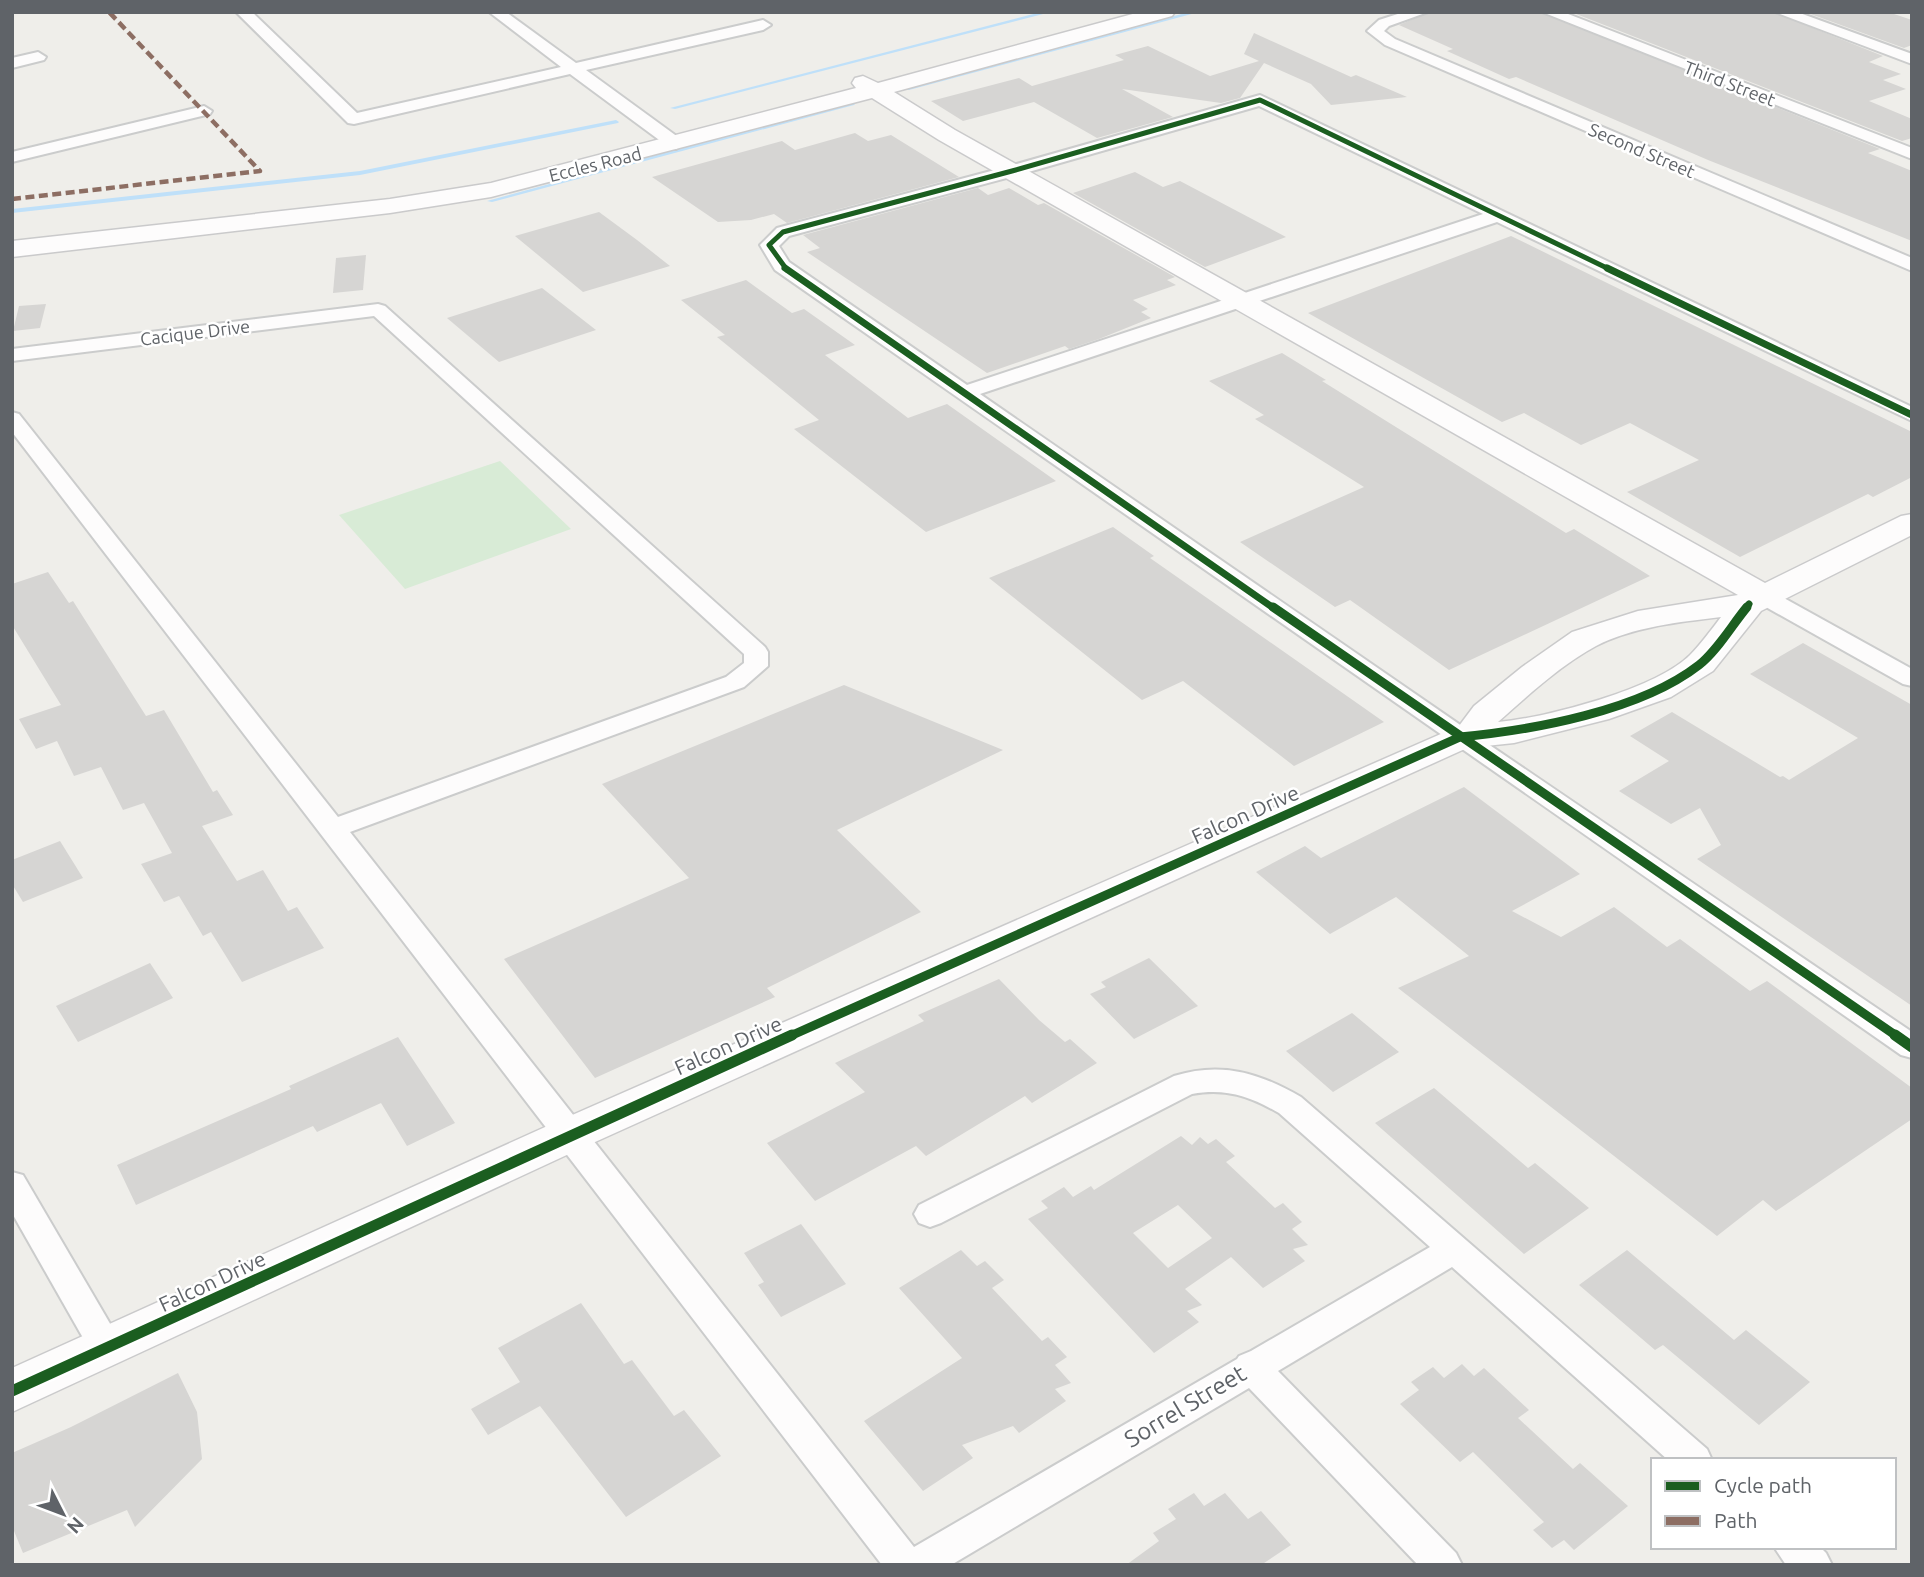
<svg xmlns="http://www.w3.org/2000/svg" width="1924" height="1577" viewBox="0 0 1924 1577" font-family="Ubuntu,sans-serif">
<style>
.green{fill:#d8ebd6}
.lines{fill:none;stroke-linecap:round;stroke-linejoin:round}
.stream{fill:#bfe0f9;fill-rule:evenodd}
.building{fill:#d6d5d3;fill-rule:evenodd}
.street-casing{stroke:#cbcccc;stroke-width:4}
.secondary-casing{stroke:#cacacb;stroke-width:3}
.street{fill:#fdfcfc;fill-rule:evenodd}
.secondary{fill:#fdfcfc;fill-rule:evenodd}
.quiet{stroke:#8d6e63;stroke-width:4.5;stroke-dasharray:9 4.5;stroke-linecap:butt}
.cycleway-far3-casing{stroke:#fff;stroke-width:8}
.cycleway-far2-casing{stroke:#fff;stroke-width:10}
.cycleway-far1-casing{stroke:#fff;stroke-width:13}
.cycleway-casing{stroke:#fff;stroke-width:16}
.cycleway-far3{stroke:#1b5e20;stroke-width:5}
.cycleway-far2{stroke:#1b5e20;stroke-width:7}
.cycleway-far1{stroke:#1b5e20;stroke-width:9}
.cycleway{stroke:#1b5e20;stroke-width:11}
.labels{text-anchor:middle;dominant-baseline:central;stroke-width:5;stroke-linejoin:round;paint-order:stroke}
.far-street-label{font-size:18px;fill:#5f6368;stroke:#fff}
.street-label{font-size:21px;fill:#5f6368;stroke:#fff}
.near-street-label{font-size:24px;fill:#5f6368;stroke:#fff}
</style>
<rect width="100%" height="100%" fill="#efeeea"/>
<!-- green -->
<path class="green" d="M500 461 571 529 405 589 339 515Z"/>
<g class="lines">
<!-- stream -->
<g class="stream">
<path d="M1041 12H1051L675 109 670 108Z"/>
<path d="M1189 12H1199L909 90 904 89Z"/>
<path d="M852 102 855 104 854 105 492 202 487 201Z"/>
<path d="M616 120 619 122 618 123 360 175 12 213V209L360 171Z"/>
</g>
</g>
<!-- building -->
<g class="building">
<path d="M1430 12H1540L1880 149 1868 153 1912 171V241L1708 160 1516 77 1509 79 1447 51 1453 49 1399 25Z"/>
<path d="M1571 12H1773L1883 56 1869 62 1901 74 1883 80 1906 89 1869 101 1912 119V138L1902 141Z"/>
<path d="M1805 12H1888L1912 20V45L1904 48Z"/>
<path d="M1254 33 1351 77 1356 75 1407 97 1331 105 1311 84 1264 63 1240 98 1221 103 1122 89 1173 117 1097 138 1034 102 963 121 931 101 1019 78 1032 86 1124 60 1115 55 1148 46 1210 76 1259 61 1244 54Z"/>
<path d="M855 133 868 141 891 135 959 177 787 223 774 214 751 220 718 222 652 177 782 141 795 150Z"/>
<path d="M1135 172 1163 187 1180 181 1286 237 1205 267 1073 193Z"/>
<path d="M978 188 988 195 1009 188 1038 205 1044 203 1175 277 1167 280 1176 285 1133 300 1148 309 1141 312 1151 318 1099 339 1069 349 1065 346 987 373 807 252 820 248 803 235Z"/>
<path d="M599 212 637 240 670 266 583 292 515 236Z"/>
<path d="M1511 236 1912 432V477L1873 497 1868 494 1740 557 1627 492 1699 460 1630 423 1581 445 1524 413 1502 422 1308 313Z"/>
<path d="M366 255 363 290 333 293 336 258Z"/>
<path d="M746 280 792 313 804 309 855 345 825 355 908 418 947 404 1056 481 926 532 794 429 819 420 717 337 725 335 681 300Z"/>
<path d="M542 288 596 330 499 362 447 318Z"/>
<path d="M46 304 40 328 13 331 19 306Z"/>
<path d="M1282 353 1326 380 1322 381 1566 533 1574 529 1650 576 1449 670 1350 600 1335 607 1240 542 1364 487 1255 419 1264 415 1209 381Z"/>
<path d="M1113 527 1154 556 1150 558 1384 722 1294 766 1183 681 1142 700 989 578Z"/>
<path d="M48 572 69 603 73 601 146 716 164 710 213 792 217 790 233 815 202 826 237 881 263 870 288 911 297 907 324 948 242 982 211 932 203 936 179 896 164 902 141 864 172 853 144 803 123 810 101 767 74 776 57 741 36 749 19 719 61 705 12 625V584Z"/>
<path d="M1803 643 1912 705V1006L1697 859 1721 845 1700 808 1671 824 1619 791 1669 761 1630 736 1672 712 1780 777 1783 776 1789 780 1858 738 1750 674Z"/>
<path d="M844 685 1003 750 837 830 921 912 767 988 775 997 595 1078 504 959 689 878 602 784Z"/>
<path d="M1464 787 1580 874 1512 911 1561 937 1614 907 1667 947 1680 939 1750 991 1767 981 1912 1088V1119L1776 1211 1763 1200 1717 1236 1398 988 1469 956 1396 897 1330 934 1256 872 1305 846 1321 858Z"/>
<path d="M60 841 83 878 23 902 12 884V860Z"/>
<path d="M1149 958 1198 1006 1134 1039 1090 994 1106 987 1101 982Z"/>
<path d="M150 963 173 998 78 1042 56 1006Z"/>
<path d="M999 979 1039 1020 1065 1042 1070 1039 1097 1063 1032 1103 1025 1096 926 1156 916 1146 815 1201 767 1143 865 1092 835 1063 924 1021 918 1015Z"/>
<path d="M1352 1013 1399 1052 1333 1092 1286 1051Z"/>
<path d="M398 1037 455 1123 407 1146 381 1103 317 1132 313 1126 136 1205 117 1165 291 1089 289 1086Z"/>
<path d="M1434 1088 1528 1168 1535 1163 1589 1208 1524 1254 1375 1123Z"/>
<path d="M1181 1136 1192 1145 1200 1137 1208 1144 1216 1139 1235 1156 1226 1162 1275 1208 1283 1203 1302 1222 1292 1229 1308 1245 1293 1249 1305 1261 1263 1288 1231 1257 1185 1289 1202 1305 1187 1311 1199 1322 1154 1353 1028 1219 1048 1208 1041 1201 1064 1187 1073 1197 1091 1186 1094 1190ZM1178 1205 1212 1238 1168 1268 1133 1233Z"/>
<path d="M801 1224 846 1284 781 1317 758 1285 764 1282 744 1253Z"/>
<path d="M961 1250 977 1266 985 1261 1004 1280 992 1288 1042 1341 1048 1337 1067 1357 1055 1365 1071 1383 1055 1389 1066 1401 1019 1433 1013 1426 962 1445 973 1458 923 1491 864 1421 962 1358 899 1288Z"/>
<path d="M1627 1250 1734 1340 1746 1330 1810 1382 1759 1425 1663 1345 1655 1350 1579 1285Z"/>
<path d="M581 1303 624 1364 632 1360 674 1416 684 1410 721 1456 626 1517 540 1406 488 1435 471 1409 520 1382 498 1348Z"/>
<path d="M1462 1364 1474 1376 1484 1368 1529 1410 1518 1418 1573 1469 1580 1463 1628 1506 1574 1550 1564 1540 1552 1548 1533 1530 1544 1522 1473 1452 1460 1462 1400 1404 1419 1390 1411 1382 1433 1367 1444 1378Z"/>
<path d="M178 1373 197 1412 202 1459 135 1527 127 1510 23 1553 12 1526V1453L71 1427Z"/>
<path d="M1194 1493 1204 1506 1225 1493 1248 1519 1261 1511 1291 1545 1261 1565H1126L1159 1541 1153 1533 1176 1519 1168 1509Z"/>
</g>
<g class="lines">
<defs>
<g id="street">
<path d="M236 12H252L357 113 561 67 489 12H506L576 63 763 20 771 25 763 30 586 70 682 140 684 144 676 149 670 148 570 74 354 124 348 123Z"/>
<path d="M1404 12H1428L1389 26 1384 31 1395 39 1912 258V271L1385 45 1367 31 1379 20Z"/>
<path d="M1542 12H1563L1912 148V159Z"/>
<path d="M1775 12H1797L1912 54V64Z"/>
<path d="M38 52 46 57 44 60 12 68V58Z"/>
<path d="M1260 95 1912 407V421L1497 222 980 394 1469 731 1912 1032V1058L1901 1055 775 270 760 245 777 228 1006 167ZM1259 106 1483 214 967 385 789 262 779 246 789 236 1018 175Z"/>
<path d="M204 106 212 111 210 114 12 162V152Z"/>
<path d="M378 304 385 306 765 647 768 652V666L744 687 350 832 914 1547 1237 1359 1239 1356 1251 1351 1430 1247 1279 1113C1249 1096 1226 1088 1192 1094L941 1223 930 1227 919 1223 914 1214 919 1205 1174 1076C1221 1061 1260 1073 1301 1097L1707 1449 1712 1460H1668L1452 1267 1278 1371 1456 1553 1462 1565H1418L1249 1388 951 1565H882L12 432V412L19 414 338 817 726 677 744 663V654L374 316 12 361V349Z"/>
<path d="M1765 590 1773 592 1912 669V686L1903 684 1757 602 1753 597 1757 592Z"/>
<path d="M12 1172 23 1175 119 1339 124 1349 119 1359 107 1363 95 1359 12 1213Z"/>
<path d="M1774 1547H1820L1826 1553 1832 1565H1786Z"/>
</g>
<path id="secondary" d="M1140 12H1175L1172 16 894 92 955 130 1765 583 1901 516 1912 514V535L1761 611 1713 671 1671 697 1609 719 1514 743 1467 748 584 1147 12 1412V1368L554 1123 1459 726 1474 706 1522 667 1572 632 1638 611 1738 595 939 140 872 98 491 197 390 213 12 257V241L390 199 491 183 856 88 852 83 855 78 863 76 878 83ZM1721 617C1711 630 1701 644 1690 655 1656 689 1546 718 1498 722 1526 697 1562 664 1596 646 1632 627 1680 622 1721 617Z"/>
</defs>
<!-- street casing -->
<use href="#street" class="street-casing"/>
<!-- secondary casing -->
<use href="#secondary" class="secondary-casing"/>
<!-- street -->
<use href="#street" class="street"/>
<!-- secondary -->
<use href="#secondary" class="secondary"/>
<!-- quiet -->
<path class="quiet" d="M12 199 260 171 109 12"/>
<defs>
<path id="cycleway-far3" d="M787 270 769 245 783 232 1012 171 1260 100 1611 270"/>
<g id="cycleway-far2">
<path d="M785 268 1275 609"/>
<path d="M1607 268 1912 415"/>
<path d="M1745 609 1749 604"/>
</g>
<g id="cycleway-far1">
<path d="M1273 607 1898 1037"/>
<path d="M788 1037 1460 737C1533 730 1640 711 1699 665 1717 651 1732 625 1747 607"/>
</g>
<g id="cycleway">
<path d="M1895 1035 1912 1047"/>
<path d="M12 1391 792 1035"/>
</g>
</defs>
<!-- cycleway-far3 casing -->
<use href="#cycleway-far3" class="cycleway-far3-casing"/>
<!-- cycleway-far2 casing -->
<use href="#cycleway-far2" class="cycleway-far2-casing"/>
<!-- cycleway-far1 casing -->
<use href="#cycleway-far1" class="cycleway-far1-casing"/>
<!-- cycleway casing -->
<use href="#cycleway" class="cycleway-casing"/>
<!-- cycleway-far3 -->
<use href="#cycleway-far3" class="cycleway-far3"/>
<!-- cycleway-far2 -->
<use href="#cycleway-far2" class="cycleway-far2"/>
<!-- cycleway-far1 -->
<use href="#cycleway-far1" class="cycleway-far1"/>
<!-- cycleway -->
<use href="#cycleway" class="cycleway"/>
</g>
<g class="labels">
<!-- far-street labels -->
<g class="far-street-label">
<text transform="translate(1730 83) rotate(21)">Third Street</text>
<text transform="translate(1642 150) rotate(23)">Second Street</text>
<text transform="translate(595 164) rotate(-14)">Eccles Road</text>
<text transform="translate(195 332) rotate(-7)">Cacique Drive</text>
</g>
<!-- street labels -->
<g class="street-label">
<text transform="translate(1245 814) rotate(-24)">Falcon Drive</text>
<text transform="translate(728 1045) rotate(-24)">Falcon Drive</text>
<text transform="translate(212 1281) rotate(-25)">Falcon Drive</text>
</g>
<!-- near-street labels -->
<g class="near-street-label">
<text transform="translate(1185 1406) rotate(-31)">Sorrel Street</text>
</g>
</g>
<!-- border -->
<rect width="1924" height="1577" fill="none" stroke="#5f6368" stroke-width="28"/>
<!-- legend -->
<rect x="1651" y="1458" width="245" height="91" fill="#ffffff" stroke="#bfc1c3" stroke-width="2"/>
<rect x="1665" y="1481" width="35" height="10" fill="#1b5e20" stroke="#bfc1c3" stroke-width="2"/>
<text x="1714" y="1493" font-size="21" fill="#5f6368">Cycle path</text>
<rect x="1665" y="1516" width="35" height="10" fill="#8d6e63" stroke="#bfc1c3" stroke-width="2"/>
<text x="1714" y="1528" font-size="21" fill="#5f6368">Path</text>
<!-- north arrow -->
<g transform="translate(63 1514) rotate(132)" stroke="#ffffff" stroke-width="5" paint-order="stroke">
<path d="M0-5L12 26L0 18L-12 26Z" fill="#5f6368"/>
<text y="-10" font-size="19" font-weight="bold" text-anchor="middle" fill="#5f6368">N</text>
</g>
</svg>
